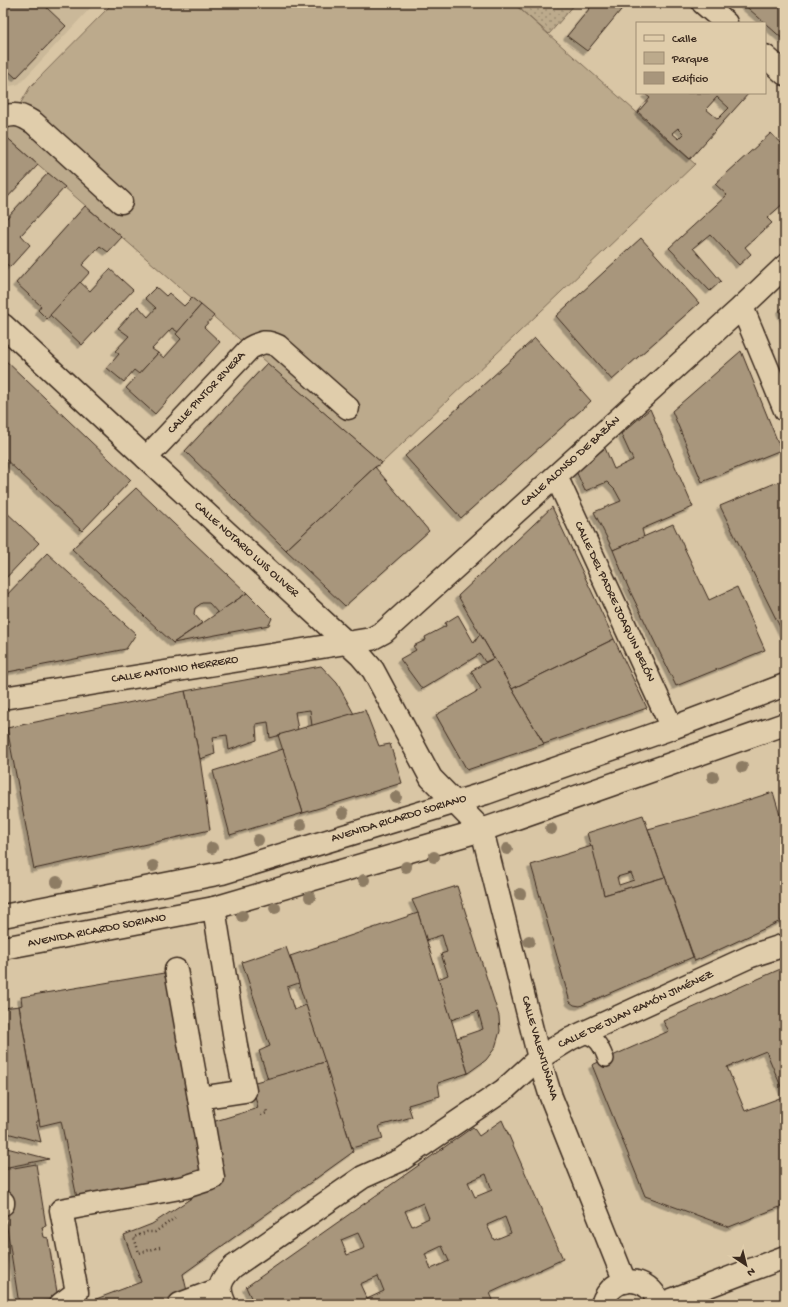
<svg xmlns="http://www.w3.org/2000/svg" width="788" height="1307" viewBox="0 0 788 1307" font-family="'Gochi Hand',sans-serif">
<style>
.built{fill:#cab899}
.grass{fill:url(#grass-dots);stroke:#7c6a55}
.green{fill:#bcaa8c;stroke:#7c6a55}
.building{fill:#a8967c;stroke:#3b2a1e;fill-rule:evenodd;filter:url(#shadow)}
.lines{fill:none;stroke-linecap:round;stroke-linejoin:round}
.service-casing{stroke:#3b2a1e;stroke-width:18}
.pedestrian-casing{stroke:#3b2a1e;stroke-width:25}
.minor-casing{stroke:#3b2a1e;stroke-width:25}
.primary-casing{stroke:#3b2a1e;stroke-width:25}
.path{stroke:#3b2a1e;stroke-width:2.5;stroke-dasharray:1 3;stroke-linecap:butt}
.service{stroke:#e0cdab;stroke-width:15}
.pedestrian{stroke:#e0cdab;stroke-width:22}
.minor{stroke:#e0cdab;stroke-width:22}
.primary{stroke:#e0cdab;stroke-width:22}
.tree{fill:#8d7b64}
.labels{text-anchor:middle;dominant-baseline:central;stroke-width:3;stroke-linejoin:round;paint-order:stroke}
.street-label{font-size:12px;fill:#3b2a1e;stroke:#e0cdab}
</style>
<defs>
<pattern id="grass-dots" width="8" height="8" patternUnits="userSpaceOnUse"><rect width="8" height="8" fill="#bcaa8c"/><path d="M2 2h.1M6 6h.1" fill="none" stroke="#9a8b72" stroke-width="1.8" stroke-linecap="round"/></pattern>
<filter id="shadow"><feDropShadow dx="-3.5" dy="3.5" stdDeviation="0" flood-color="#0004"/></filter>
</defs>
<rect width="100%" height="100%" fill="#d9c6a5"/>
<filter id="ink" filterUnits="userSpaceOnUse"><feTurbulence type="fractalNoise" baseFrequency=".025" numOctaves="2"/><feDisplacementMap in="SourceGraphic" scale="8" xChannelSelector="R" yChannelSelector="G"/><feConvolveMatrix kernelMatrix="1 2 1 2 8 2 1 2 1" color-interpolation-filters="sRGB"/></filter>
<g filter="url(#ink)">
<!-- built -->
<path class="built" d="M3 3H95L24 79 19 84 11 86 3 84Z"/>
<!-- grass -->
<path class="grass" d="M513 3H576L549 34Z"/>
<!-- green -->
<path class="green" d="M113 3H513L695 164 382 463 3 134 30 87Z"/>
<!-- building -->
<g class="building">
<path d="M3 3H50L46 7 66 26 16 78 3 66Z"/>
<path d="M594 3H623L625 5 587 51 567 36Z"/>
<path d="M742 3H785V41L757 16Z"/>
<path d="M647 93H749L690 159 638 112 650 98 645 94ZM717 97 729 108 718 119 706 109ZM678 128 684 134 679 139 672 133Z"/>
<path d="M771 133 780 143 785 138V202L767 218 772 223 745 247 751 254 739 265 710 234 693 248 721 281 710 291 669 248 727 195 715 184Z"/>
<path d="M3 134 38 165 5 200 3 199Z"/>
<path d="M48 173 65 187 21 235 30 245 10 267 3 261V220L4 221Z"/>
<path d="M85 206 122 237 108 252 100 246 82 265 90 272 47 319 38 310 41 306 16 283Z"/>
<path d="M641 238 699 303 612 380 556 316Z"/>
<path d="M110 269 133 290 82 345 50 315 80 282 90 291Z"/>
<path d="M156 287 166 296 169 293 184 306 192 298 201 305 178 332 172 328 152 349 158 353 139 374 134 370 124 382 107 368 119 354 115 351 129 336 118 328 138 306 148 317 156 308 145 298Z"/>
<path d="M201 305 214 316 204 327 220 342 155 414 126 388 158 353 164 358 181 339 176 334Z"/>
<path d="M785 305V321L780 310Z"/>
<path d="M535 338 591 401 461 518 405 456Z"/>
<path d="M741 351 781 450 702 482 672 411Z"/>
<path d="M3 358 131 480 82 531 3 457Z"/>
<path d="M267 363 382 463 375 467 286 550 185 451Z"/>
<path d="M650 409 693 507 642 529 644 537 613 550 594 512 621 501 615 490 607 482 585 491 576 471 605 448 614 469 633 460 621 434Z"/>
<path d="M375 467 429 531 345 606 286 550Z"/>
<path d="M785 479V637L720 506Z"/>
<path d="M136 488 247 593 218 613 209 603H202L195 608 194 614 202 623 173 643 72 549Z"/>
<path d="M552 507 614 639 512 689 458 596Z"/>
<path d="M3 509 39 543 3 581Z"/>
<path d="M673 524 709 600 737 587 765 650 676 686 628 587 613 550Z"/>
<path d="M47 553 136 634 126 649 3 673V599Z"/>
<path d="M247 593 272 618 269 625 173 643Z"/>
<path d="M458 615 474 643 480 634 494 658 485 662 480 654 422 689 400 659 416 650 413 646 426 640 425 637 446 626 445 623Z"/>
<path d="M614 639 647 708 544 744 512 689Z"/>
<path d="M494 658 544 744 467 770 436 715 481 689 471 671Z"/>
<path d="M321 666 337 683 354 714 312 726 310 710 295 712 298 730 270 738 268 722 256 724 257 740 229 750 227 735 213 737 215 754 200 759 185 691Z"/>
<path d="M185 691 200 759 210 830 34 869 7 728Z"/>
<path d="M365 710 379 746 390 744 402 783 303 813 278 735Z"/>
<path d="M283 749 303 813 230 835 213 771Z"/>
<path d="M773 792 785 832V919L695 961 648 829 714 811Z"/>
<path d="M643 815 665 877 604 895 587 833ZM631 873 634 880 619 885 617 877Z"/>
<path d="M592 846 604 895 665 877 693 957 580 1006 574 1005 570 1002 531 865Z"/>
<path d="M457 886 499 1016 500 1031 495 1048 486 1060 468 1073 457 1038 483 1029 478 1011 451 1020 438 979 448 975 441 954 447 952 442 935 426 940 418 913 412 900Z"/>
<path d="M418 913 468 1073 438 1083 440 1096 408 1105 412 1117 379 1126 383 1139 352 1148 290 956Z"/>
<path d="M286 947 299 983 287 987 294 1010 306 1005 325 1062 268 1079 259 1051 270 1046 242 962Z"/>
<path d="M785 967V1205L729 1227 645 1196 592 1065 669 1031 663 1021ZM766 1051 785 1096 745 1111 727 1067Z"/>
<path d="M164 973 166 980 170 979 207 1173 77 1198 61 1121 40 1126 19 1006 22 1005 21 997Z"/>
<path d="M19 1006 39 1121H36L41 1142 3 1132V1008Z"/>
<path d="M325 1062 353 1152 183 1274 190 1304H83L141 1282 124 1235 152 1224 219 1180 209 1123 258 1108 252 1083Z"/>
<path d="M502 1120 563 1259 490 1293 493 1300 485 1304H254L246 1287 473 1127 479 1136ZM486 1174 492 1190 475 1197 468 1182ZM423 1203 429 1218 412 1226 405 1211ZM505 1217 511 1233 494 1240 487 1225ZM358 1233 365 1248 347 1255 341 1240ZM442 1246 449 1261 431 1269 425 1254ZM378 1276 384 1291 367 1299 360 1284Z"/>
<path d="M3 1147 49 1159 3 1168Z"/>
<path d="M36 1164 46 1226 42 1227 44 1237 48 1238 58 1298 30 1304H19L3 1202V1170Z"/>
</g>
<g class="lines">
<defs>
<path id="service" d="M580 1034C597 1038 600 1043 606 1059"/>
<g id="pedestrian">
<path d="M556 476 672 728"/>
<path d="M176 970 199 1098"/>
<path d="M3 1202V1204"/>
<path d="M61 1304 77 1292 61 1210 185 1187 213 1178 199 1098 245 1091 236 1046 214 908"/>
<path d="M180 1304 220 1289"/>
</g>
<g id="minor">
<path d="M703 3 726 23"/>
<path d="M765 56 785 74"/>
<path d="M3 117C17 113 21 115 34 123L121 202"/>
<path d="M742 307 785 410"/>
<path d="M3 325 146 458 361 656 373 670 431 778 482 830 539 1058 551 1097 625 1282"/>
<path d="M146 458 250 348C262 342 266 340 278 346L348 408"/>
<path d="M3 698 371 639 384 632 742 307 785 266"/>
<path d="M225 1304C217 1287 220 1280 233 1267L363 1177 401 1160 504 1090 539 1058 570 1039 751 956 785 945"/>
<path d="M602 1304C613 1273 648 1274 660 1304"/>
<path d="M661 1304 785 1257"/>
</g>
<g id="primary">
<path d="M3 916 222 873 486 793 672 728 785 685"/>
<path d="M3 948 214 908 482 830 785 724"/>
</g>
</defs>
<!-- service casing -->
<use href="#service" class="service-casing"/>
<!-- pedestrian casing -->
<use href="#pedestrian" class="pedestrian-casing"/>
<!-- minor casing -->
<use href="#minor" class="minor-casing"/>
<!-- primary casing -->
<use href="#primary" class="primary-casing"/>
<!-- path -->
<g class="path">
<path d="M781 769 785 782"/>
<path d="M261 1115 267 1113 266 1109"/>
<path d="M160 1247 139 1253 134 1237 147 1232H155L175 1218"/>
</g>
<!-- service -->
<use href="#service" class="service"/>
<!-- pedestrian -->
<use href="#pedestrian" class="pedestrian"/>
<!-- minor -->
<use href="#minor" class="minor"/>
<!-- primary -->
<use href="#primary" class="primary"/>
</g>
<!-- trees -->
<g class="tree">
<circle cx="742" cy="767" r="6"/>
<circle cx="713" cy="777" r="6"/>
<circle cx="396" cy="797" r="6"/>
<circle cx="343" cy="813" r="6"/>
<circle cx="301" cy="825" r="6"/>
<circle cx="551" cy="829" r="6"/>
<circle cx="258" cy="840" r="6"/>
<circle cx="212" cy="848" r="6"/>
<circle cx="507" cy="849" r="6"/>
<circle cx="434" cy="857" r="6"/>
<circle cx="153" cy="866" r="6"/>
<circle cx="406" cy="867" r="6"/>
<circle cx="364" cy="880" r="6"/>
<circle cx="57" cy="882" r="6"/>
<circle cx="520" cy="894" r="6"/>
<circle cx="310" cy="897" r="6"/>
<circle cx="275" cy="908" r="6"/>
<circle cx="242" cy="916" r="6"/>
<circle cx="529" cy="941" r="6"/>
</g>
</g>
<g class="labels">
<!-- street labels -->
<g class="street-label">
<text transform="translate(207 393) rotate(-47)">CALLE PINTOR RIVERA</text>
<text transform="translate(571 462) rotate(-42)">CALLE ALONSO DE BAZÁN</text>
<text transform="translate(246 550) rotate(42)">CALLE NOTARIO LUIS OLIVER</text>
<text transform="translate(614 602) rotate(65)">CALLE DEL PADRE JOAQUIN BELÓN</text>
<text transform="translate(175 670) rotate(-9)">CALLE ANTONIO HERRERO</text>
<text transform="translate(399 819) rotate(-17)">AVENIDA RICARDO SORIANO</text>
<text transform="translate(97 931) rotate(-11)">AVENIDA RICARDO SORIANO</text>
<text transform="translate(636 1010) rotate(-25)">CALLE DE JUAN RAMÓN JIMÉNEZ</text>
<text transform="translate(539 1048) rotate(74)">CALLE VALENTUÑANA</text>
</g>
</g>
<!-- margin -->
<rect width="788" height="1307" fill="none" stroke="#e0cdab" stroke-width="16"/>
<rect x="8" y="8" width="772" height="1291" fill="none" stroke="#3b2a1e" stroke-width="1.5" filter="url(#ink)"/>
<!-- legend -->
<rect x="636" y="22" width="130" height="72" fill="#e0cdab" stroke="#9e8c73"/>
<rect x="644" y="35" width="20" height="6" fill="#e0cdab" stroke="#9e8c73"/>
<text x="672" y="42" font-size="12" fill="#3b2a1e">Calle</text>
<rect x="644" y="52" width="20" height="12" fill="#bcaa8c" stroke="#9e8c73"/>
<text x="672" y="62" font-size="12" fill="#3b2a1e">Parque</text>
<rect x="644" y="72" width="20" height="12" fill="#a8967c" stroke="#9e8c73"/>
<text x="672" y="82" font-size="12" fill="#3b2a1e">Edificio</text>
<!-- north arrow -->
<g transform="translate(746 1265) rotate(145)" stroke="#e0cdab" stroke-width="3" paint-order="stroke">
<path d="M0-3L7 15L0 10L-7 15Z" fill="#3b2a1e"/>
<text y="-6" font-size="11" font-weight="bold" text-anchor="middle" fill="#3b2a1e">N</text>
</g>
</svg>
